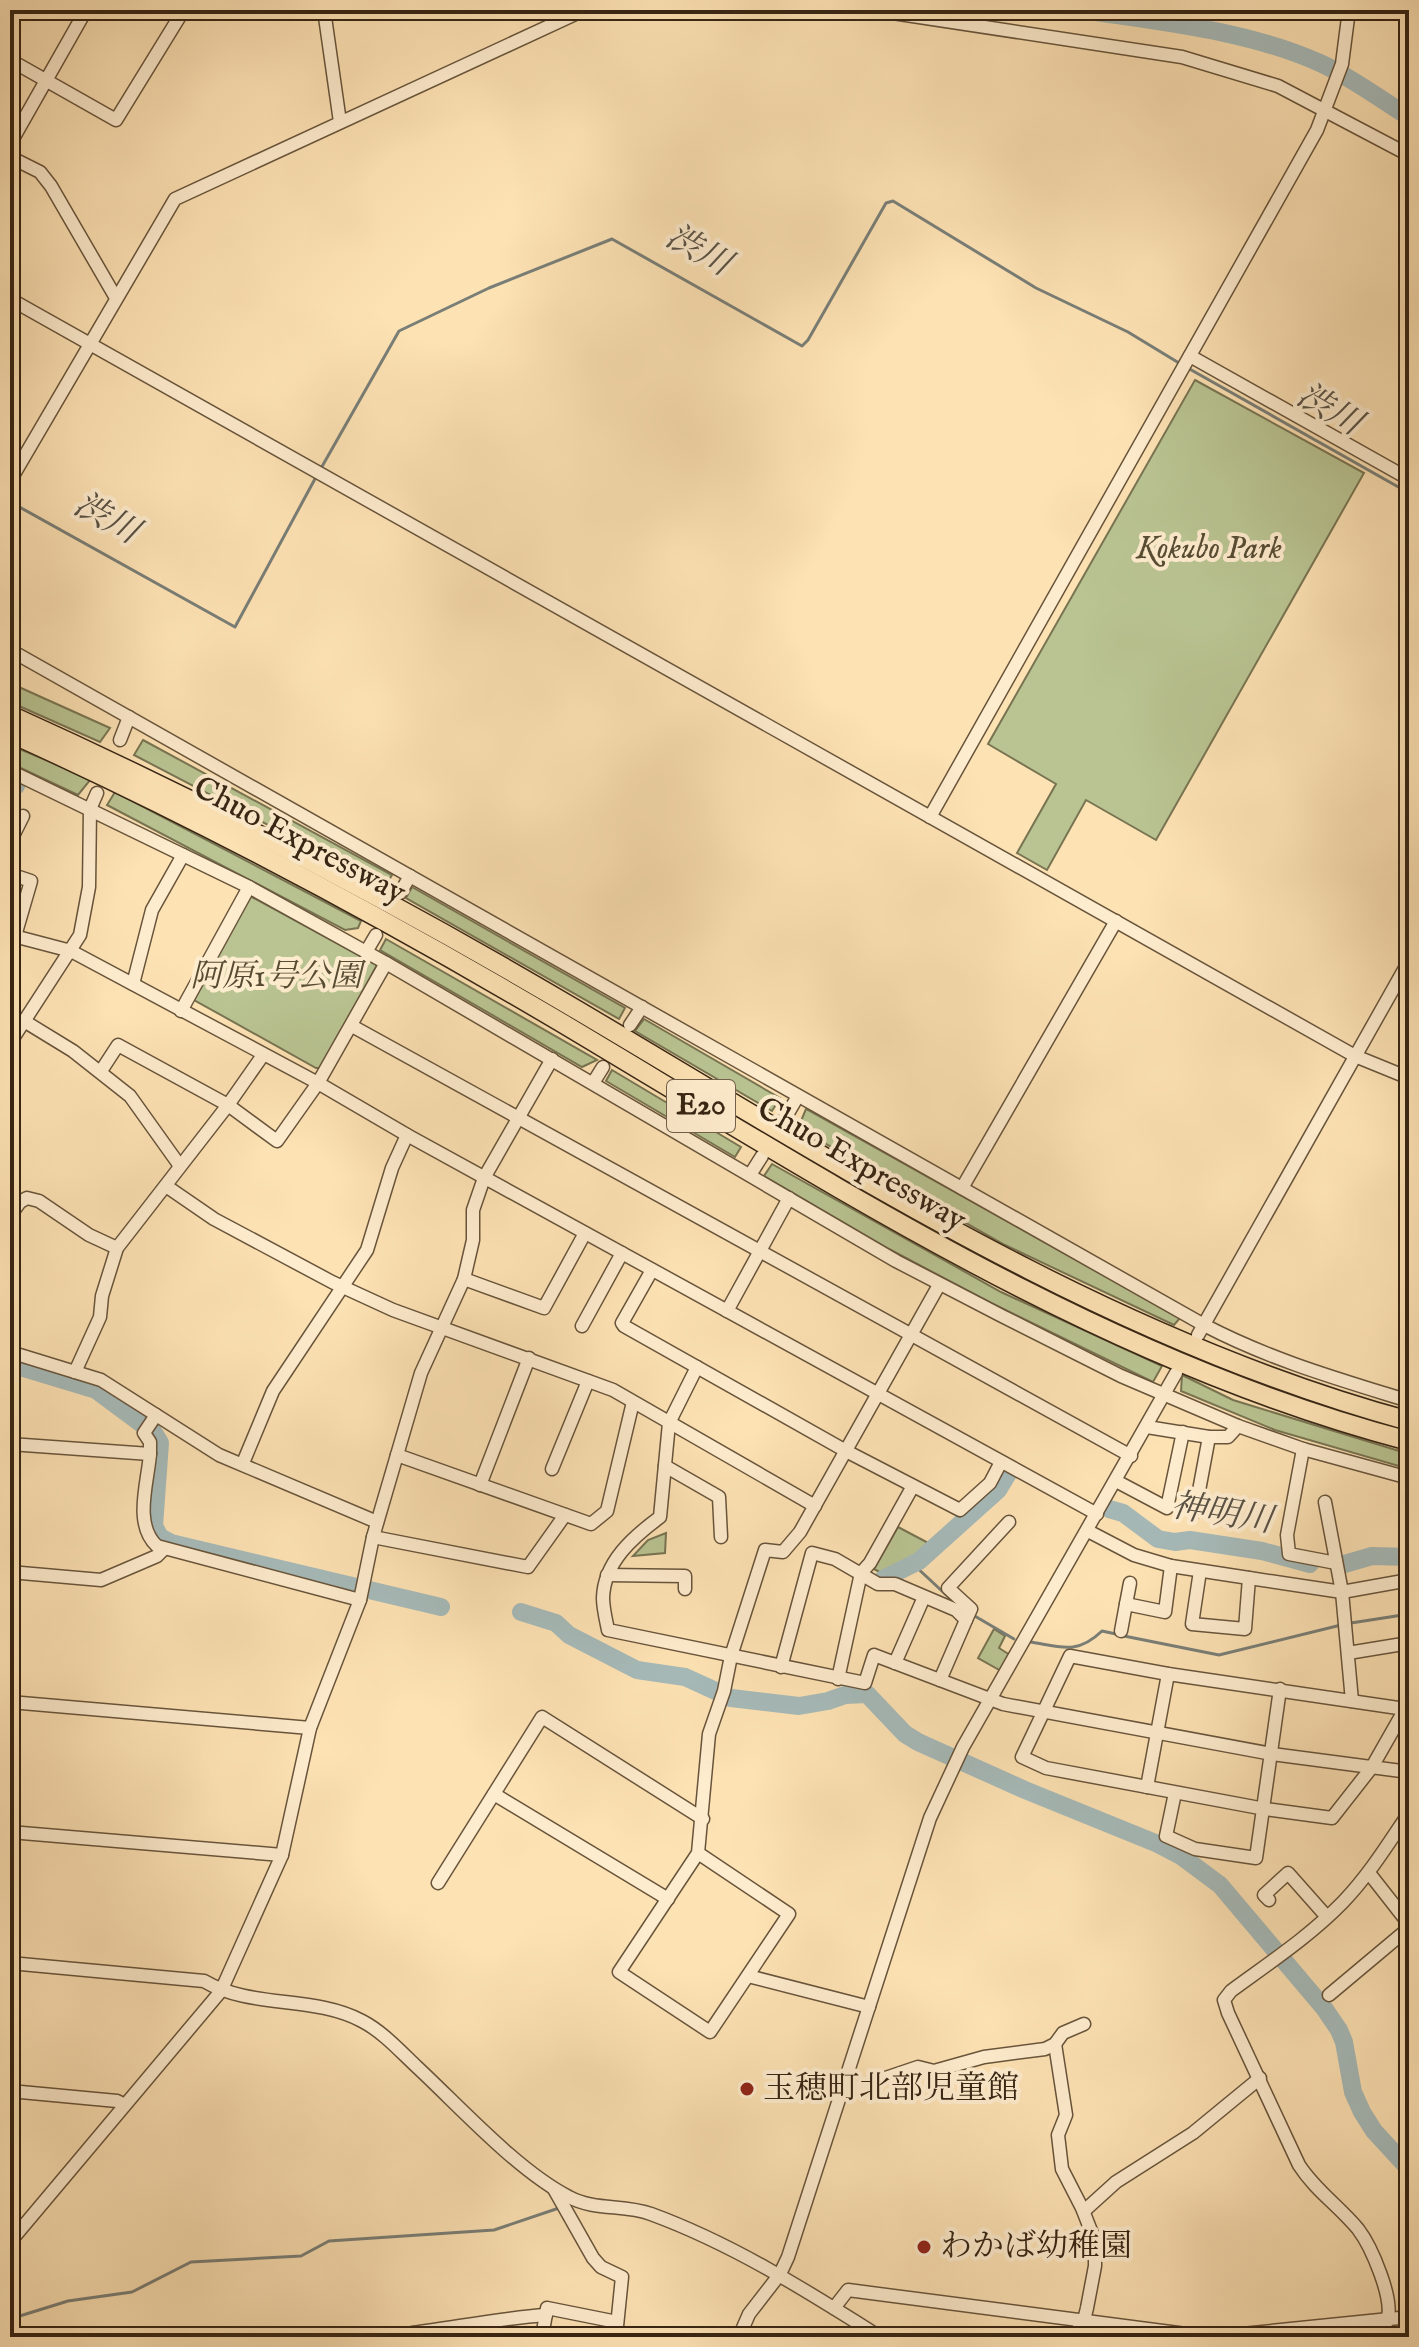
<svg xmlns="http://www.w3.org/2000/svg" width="1419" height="2347" viewBox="0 0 1419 2347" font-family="'IM FELL English','Noto Serif JP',serif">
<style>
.green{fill:#b9c492;stroke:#787452;stroke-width:2}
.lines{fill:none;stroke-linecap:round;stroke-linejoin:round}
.stream{stroke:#797e77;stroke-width:3}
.river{stroke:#a6bab9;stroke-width:18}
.minor-casing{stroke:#68543b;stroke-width:15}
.highway-casing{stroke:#362413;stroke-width:21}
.minor{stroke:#feecce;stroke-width:12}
.highway{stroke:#fde2b4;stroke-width:18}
.poi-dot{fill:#8f2418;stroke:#feecce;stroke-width:3}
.labels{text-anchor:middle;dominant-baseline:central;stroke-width:8;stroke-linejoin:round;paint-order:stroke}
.shield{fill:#feecce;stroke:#72604b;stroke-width:2}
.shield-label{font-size:30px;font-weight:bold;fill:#362413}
.park-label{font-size:32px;font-style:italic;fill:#574c33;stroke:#feecce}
.street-label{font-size:32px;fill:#362413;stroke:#feecce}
.poi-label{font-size:32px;fill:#362413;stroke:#feecce;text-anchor:start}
.water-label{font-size:34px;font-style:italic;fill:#585145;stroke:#feecce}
</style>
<rect width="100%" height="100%" fill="#fde2b4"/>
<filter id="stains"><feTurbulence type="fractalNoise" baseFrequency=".0025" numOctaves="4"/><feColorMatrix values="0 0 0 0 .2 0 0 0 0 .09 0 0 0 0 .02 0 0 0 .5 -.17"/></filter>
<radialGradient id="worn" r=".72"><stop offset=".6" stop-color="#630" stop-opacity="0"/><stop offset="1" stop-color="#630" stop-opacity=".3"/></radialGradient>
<!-- green -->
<g class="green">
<path d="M1195 380 1364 473 1156 840 1086 800 1047 870 1017 853 1056 784 988 744Z"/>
<path d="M10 683 110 728 100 742 10 702Z"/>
<path d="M143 740 392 875 385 886 134 755Z"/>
<path d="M10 745 91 779 78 795 10 763Z"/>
<path d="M115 792 361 921 358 928 345 930 107 805Z"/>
<path d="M412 887 625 1008 619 1019 406 898Z"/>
<path d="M250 896 377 965 321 1068H316L194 1000Z"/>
<path d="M386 939 597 1060 582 1067 380 950Z"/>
<path d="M644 1019 780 1098 772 1111 635 1031Z"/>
<path d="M612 1070 741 1147 735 1157 606 1081Z"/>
<path d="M806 1109 1180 1318 1174 1325 1005 1245 798 1128Z"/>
<path d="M772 1164 1001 1292 1162 1366 1153 1382 991 1303 889 1249 764 1176Z"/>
<path d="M1182 1375 1233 1400 1409 1454V1469L1275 1430 1181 1391Z"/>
<path d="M898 1527 934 1546 917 1559 885 1575 874 1569Z"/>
<path d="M666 1533 665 1553 633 1556 648 1540Z"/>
<path d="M994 1629 1005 1636 999 1648 1010 1655 1001 1671 978 1658Z"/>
</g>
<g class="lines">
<!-- stream -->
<g class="stream">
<path d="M1405 10 1409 15"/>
<path d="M1186 367 1409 493"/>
<path d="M320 470 399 331 489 288 612 239 802 346 808 340 886 203 893 201 1036 288 1128 332 1179 363"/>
<path d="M10 512 14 504 235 627 316 477"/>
<path d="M913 1564 957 1605"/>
<path d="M973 1615 1014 1639"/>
<path d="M1351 1623 1409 1614"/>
<path d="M1124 1636 1219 1655 1341 1625"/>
<path d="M1031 1642C1061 1647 1077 1655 1102 1631L1116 1634"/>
<path d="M10 2319 68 2301 132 2292 191 2262 301 2256 329 2241 494 2230 559 2208"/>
</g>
<!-- river -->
<g class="river">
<path d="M1082 10C1161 22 1246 30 1320 63 1351 77 1380 99 1409 117"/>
<path d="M10 784 16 786"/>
<path d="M10 1364 96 1390 154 1433 160 1443 154 1526 160 1537 171 1543 441 1607"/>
<path d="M1109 1509 1123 1513 1158 1539 1175 1542 1190 1540 1262 1551 1310 1564"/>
<path d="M1341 1565 1372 1556 1409 1557"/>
<path d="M883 1579 919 1561 998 1490 1009 1472"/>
<path d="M521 1612 556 1623 569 1635 637 1670 685 1677 731 1698 799 1706 828 1701 845 1695 867 1694 905 1734 918 1742 1025 1790 1158 1844 1181 1856 1220 1885 1324 2008 1339 2030 1344 2042 1353 2092 1362 2112 1374 2131 1409 2169"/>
</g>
<defs>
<g id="minor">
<path d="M324 10 340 122"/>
<path d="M873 10 1182 57 1278 86 1409 155"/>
<path d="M10 60 116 120 183 11 222 10"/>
<path d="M10 144 86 10"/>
<path d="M10 157 40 172 51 186 116 298"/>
<path d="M10 299 1355 1056 1409 1078"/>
<path d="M1190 356 1409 479"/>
<path d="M10 481 175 199 584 10"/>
<path d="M10 650 1204 1325C1271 1360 1338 1379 1409 1401"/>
<path d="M120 740 129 717"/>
<path d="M10 771 249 887 386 963 896 1261 1002 1316 1121 1376 1238 1426 1303 1449 1409 1478"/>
<path d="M930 817 1317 130 1342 64 1349 10"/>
<path d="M10 842 23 816"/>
<path d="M10 874 31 881 15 936"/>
<path d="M400 893 410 876"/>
<path d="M10 935 71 951 318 1083 407 1135 1097 1514"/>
<path d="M366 952 376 935"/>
<path d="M133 984 152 910 183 855"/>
<path d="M181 1011 249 887"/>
<path d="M24 1021 73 1051 130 1096 180 1166"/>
<path d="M630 1025 642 1007"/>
<path d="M352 1026 1131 1456"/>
<path d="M10 1043 80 935 89 887 90 809 97 793"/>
<path d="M101 1071 118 1045 228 1105 277 1141 318 1083 386 963"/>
<path d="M593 1083 603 1067"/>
<path d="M784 1120 798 1096"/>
<path d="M750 1175 762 1156"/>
<path d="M166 1186 214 1219 332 1282 393 1310 613 1390 815 1506"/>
<path d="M962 1188 1116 921"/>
<path d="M10 1216 20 1202 27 1198 39 1201 89 1235 117 1248"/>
<path d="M652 1270 622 1323 624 1326 846 1451 960 1510 990 1483 1001 1462"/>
<path d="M464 1279 544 1308 585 1233"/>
<path d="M727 1311 789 1198"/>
<path d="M582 1326 622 1253"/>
<path d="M1198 1335 1409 961"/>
<path d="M10 1352 101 1380 219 1455 377 1522"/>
<path d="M697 1367 669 1423 660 1517C633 1537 604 1562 603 1598 603 1608 606 1620 608 1630L865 1683 874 1655 1003 1704 1272 1754 1409 1772"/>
<path d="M75 1372 100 1317 102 1296 117 1248 228 1105 263 1055"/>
<path d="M156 1415 144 1433 150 1442V1454C148 1482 133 1524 157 1546L360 1600"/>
<path d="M1147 1427 1209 1437H1228L1238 1426"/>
<path d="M10 1444 150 1454"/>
<path d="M1303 1449 1287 1535 1289 1554 1336 1563"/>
<path d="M397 1455 591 1524 607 1511 633 1402"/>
<path d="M243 1463 273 1391 367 1250 392 1168 407 1135"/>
<path d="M665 1466 719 1497 721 1537"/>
<path d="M552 1469 588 1381"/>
<path d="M1116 1481 1167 1508 1183 1432"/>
<path d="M480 1485 529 1358"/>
<path d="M1325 1502 1342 1592 1352 1701"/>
<path d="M1195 1512 1209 1437"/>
<path d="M1088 1531 1134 1555 1171 1566 1249 1578 1342 1592 1409 1580"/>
<path d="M373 1537 528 1567 565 1515"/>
<path d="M1200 1571 1192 1624 1245 1629 1249 1578"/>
<path d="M10 1572 101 1580 157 1556 164 1549"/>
<path d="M607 1575 685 1576V1589"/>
<path d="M1126 1604 1130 1583"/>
<path d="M966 1620 971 1609 948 1588 1009 1522"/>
<path d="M1121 1631 1126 1604 1165 1612 1171 1566"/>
<path d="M1348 1653 1409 1643"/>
<path d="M895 1663 924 1597"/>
<path d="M781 1667 812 1553 835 1559 878 1584H895L956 1610 966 1620 940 1680"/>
<path d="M838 1679 861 1573 870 1563 913 1486"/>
<path d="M10 1702 310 1728"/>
<path d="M1405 1709 1168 1674 1070 1656 1022 1757 1046 1768 1265 1809 1332 1818 1372 1767 1405 1709 1409 1702"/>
<path d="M1147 1787 1168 1674"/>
<path d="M1175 1793 1166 1836 1195 1849 1256 1858 1280 1689"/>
<path d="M494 1794 668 1899"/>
<path d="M10 1832 282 1855"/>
<path d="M698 1853 789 1914 710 2032 619 1972 698 1853 709 1734 724 1691 731 1656 765 1550 783 1552 800 1532 939 1285"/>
<path d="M1369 1873 1409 1924"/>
<path d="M438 1883 542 1717 703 1819"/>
<path d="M1269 1900 1264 1895 1288 1873 1327 1917"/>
<path d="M10 1963 204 1981C251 2009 313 1995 362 2021 383 2032 400 2051 417 2067 460 2107 518 2171 569 2197 595 2211 624 2204 651 2214 733 2244 807 2291 880 2337"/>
<path d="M748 1976 869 2007"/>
<path d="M1329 1995 1409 1928"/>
<path d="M1055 2044 1066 2115 1058 2135 1062 2169 1082 2208 1095 2241V2266L1087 2308 1084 2320 1073 2337"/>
<path d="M10 2091 117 2101 123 2104"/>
<path d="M841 2093 918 2067 934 2071 984 2057 1045 2049 1055 2044 1063 2033 1084 2024"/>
<path d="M554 2189 593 2258 601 2267 622 2277 616 2336 619 2337"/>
<path d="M1084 2211 1116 2182 1193 2133 1260 2078"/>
<path d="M10 2242 221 1991 282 1855 310 1728 360 1600 373 1537 421 1373 464 1279 473 1240V1210L484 1178 552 1059"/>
<path d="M834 2308 848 2290 1186 2334 1222 2336 1409 2317"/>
<path d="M412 2333C458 2327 501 2318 546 2315"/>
<path d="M542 2337 547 2308 617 2322"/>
<path d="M739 2337 749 2314 780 2274 788 2257 930 1818 963 1747 1176 1373"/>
<path d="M1377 2337C1381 2332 1385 2327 1387 2321 1395 2300 1371 2246 1358 2229 1339 2206 1315 2190 1299 2165L1228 2013 1224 2000 1231 1991C1269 1963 1310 1936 1343 1902 1369 1875 1388 1844 1409 1813"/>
</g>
<g id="highway">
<path d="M10 715C205 803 393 901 577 1010 844 1168 1107 1339 1409 1421"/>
<path d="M10 733C200 819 383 917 562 1023 832 1184 1102 1361 1409 1441"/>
</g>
</defs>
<!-- minor casing -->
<use href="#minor" class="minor-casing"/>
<!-- highway casing -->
<use href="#highway" class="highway-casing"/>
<!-- minor -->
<use href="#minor" class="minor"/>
<!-- highway -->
<use href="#highway" class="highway"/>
</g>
<!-- markers -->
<g class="poi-dot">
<circle cx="747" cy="2089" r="8"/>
<circle cx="924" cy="2247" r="8"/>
</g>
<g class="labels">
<!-- shield labels -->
<rect class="shield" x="667" y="1080" width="68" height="52" rx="6"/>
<g class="shield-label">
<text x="701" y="1106">E20</text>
</g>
<!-- park labels -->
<g class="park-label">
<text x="1209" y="549">Kokubo Park</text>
<text x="276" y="977">阿原1号公園</text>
</g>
<!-- street labels -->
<g class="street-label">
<text transform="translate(299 841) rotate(28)">Chuo Expressway</text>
<text transform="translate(861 1165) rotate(30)">Chuo Expressway</text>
</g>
<!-- poi labels -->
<g class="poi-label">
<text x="763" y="2089">玉穂町北部児童館</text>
<text x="940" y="2247">わかば幼稚園</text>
</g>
<!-- water labels -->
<g class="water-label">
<text transform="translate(698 251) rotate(29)">渋川</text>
<text transform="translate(1329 410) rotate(30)">渋川</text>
<text transform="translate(106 519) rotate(29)">渋川</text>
<text transform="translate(1222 1514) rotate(9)">神明川</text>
</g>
</g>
<!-- margin -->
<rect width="1419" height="2347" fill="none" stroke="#fde2b4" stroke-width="40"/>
<rect x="12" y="12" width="1395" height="2323" fill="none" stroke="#362413" stroke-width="4"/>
<rect x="20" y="20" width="1379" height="2307" fill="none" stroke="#362413" stroke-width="2"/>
<rect width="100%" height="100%" filter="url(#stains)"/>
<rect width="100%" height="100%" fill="url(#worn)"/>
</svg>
